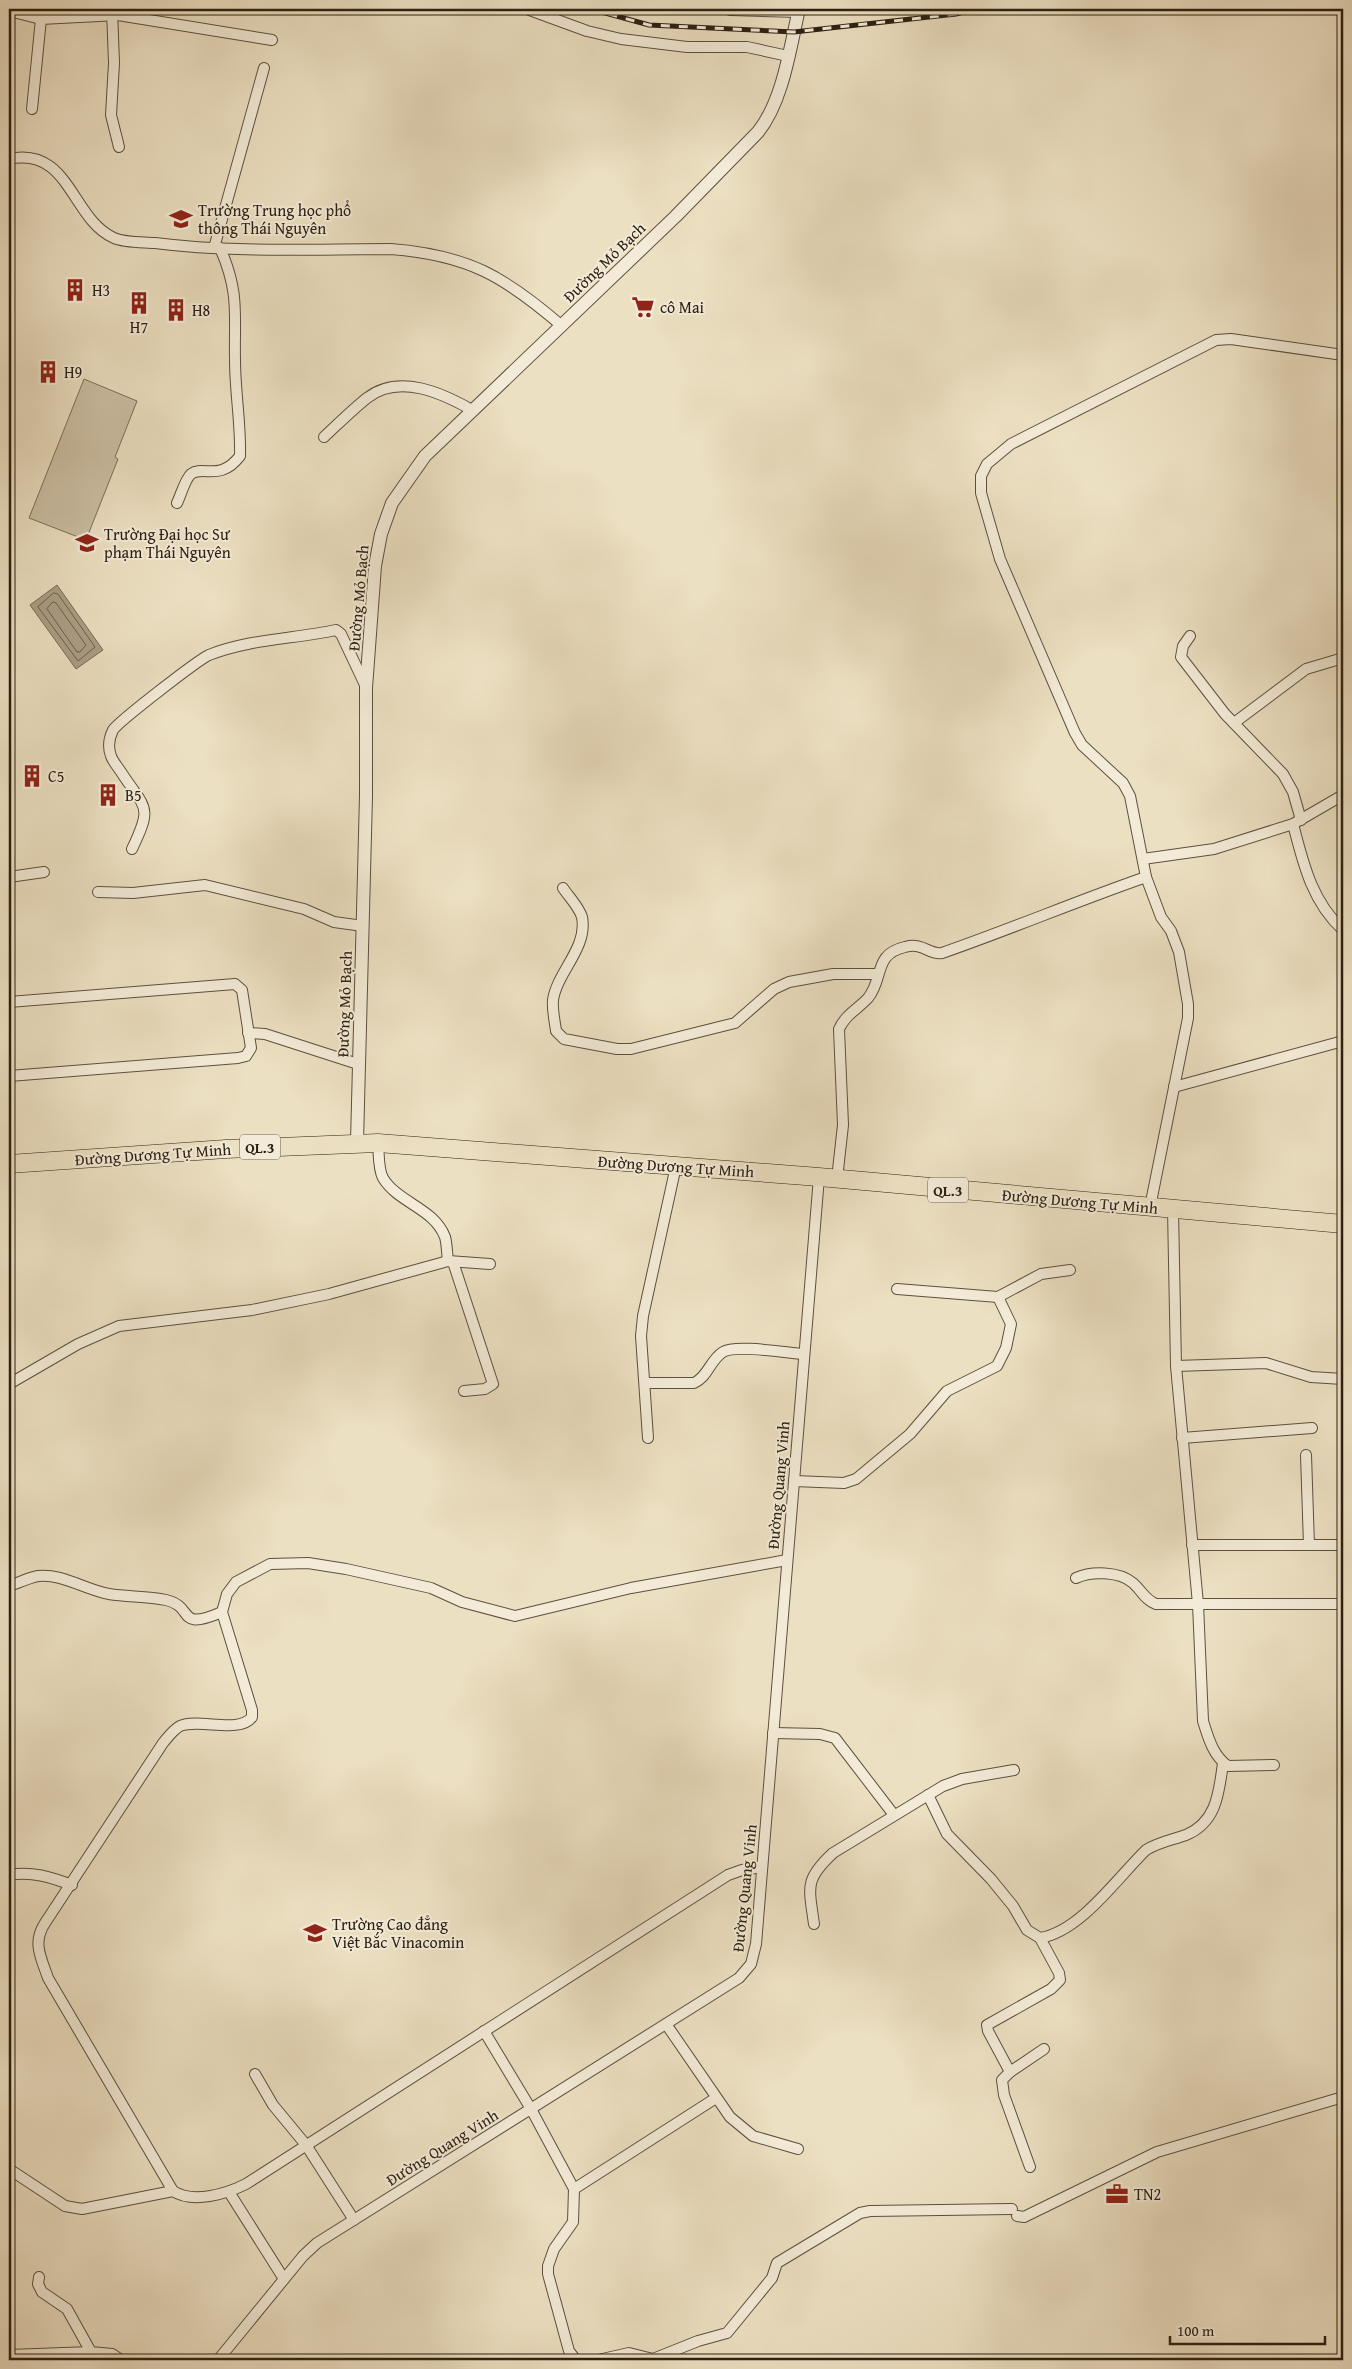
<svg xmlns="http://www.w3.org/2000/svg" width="1352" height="2369" viewBox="0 0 1352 2369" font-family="'Gentium Book Plus',serif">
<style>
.pitch{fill:#cbbfa4;stroke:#7c705c}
.water{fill:#ab9f86;stroke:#786c58}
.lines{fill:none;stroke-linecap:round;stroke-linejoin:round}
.shore{stroke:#6c604c;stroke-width:1}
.minor-casing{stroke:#5c503f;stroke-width:12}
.tertiary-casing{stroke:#5c503f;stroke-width:14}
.trunk-casing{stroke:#2c2013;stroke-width:19}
.minor{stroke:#f3ebd7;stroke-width:10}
.tertiary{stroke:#f3ebd7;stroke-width:12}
.trunk{stroke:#ece0c2;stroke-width:18}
.rail-casing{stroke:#2c2013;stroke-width:5}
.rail{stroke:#f3ebd7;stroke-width:3;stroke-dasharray:9;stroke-linecap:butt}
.labels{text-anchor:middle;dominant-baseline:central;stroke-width:4;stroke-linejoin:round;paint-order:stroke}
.shield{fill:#f3ebd7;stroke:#685d4e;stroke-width:1}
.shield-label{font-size:15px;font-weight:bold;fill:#2c2013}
.poi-label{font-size:16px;fill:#2c2013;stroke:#f3ebd7;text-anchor:start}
.street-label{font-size:16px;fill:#2c2013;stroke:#f3ebd7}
</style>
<rect width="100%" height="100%" fill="#ece0c2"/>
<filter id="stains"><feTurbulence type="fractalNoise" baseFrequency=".004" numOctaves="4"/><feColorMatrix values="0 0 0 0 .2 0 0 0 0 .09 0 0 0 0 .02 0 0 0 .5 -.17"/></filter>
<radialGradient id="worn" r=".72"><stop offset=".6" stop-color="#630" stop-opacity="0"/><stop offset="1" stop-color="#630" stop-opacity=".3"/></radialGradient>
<!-- pitch -->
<path class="pitch" d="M84 379 137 401 115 457 118 459 86 540 29 518Z"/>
<!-- water -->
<path class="water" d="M57 585 103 650 76 669 30 605Z"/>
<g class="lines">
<!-- shore -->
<g class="shore">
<path d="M54 593 58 594 95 647 78 661 38 607Z"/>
<path d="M53 602 56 603 86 645 80 652H77L47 609Z"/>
</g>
<defs>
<g id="minor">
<path d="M527 9 587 31 621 39 687 47H747L788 56"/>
<path d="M112 10 114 63 111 115 119 147"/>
<path d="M9 11 41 19 118 15 272 40"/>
<path d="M32 109 41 19"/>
<path d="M9 159C70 146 71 219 114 238 125 243 143 242 155 243 233 253 312 249 391 249 468 255 504 276 562 326"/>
<path d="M214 248 264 68"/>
<path d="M324 437C338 424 352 410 367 398 399 373 442 393 472 410"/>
<path d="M177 503C181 495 185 479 191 474 203 465 220 482 240 456 241 424 235 392 235 360 234 315 240 293 220 248"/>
<path d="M1190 636 1183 646 1181 657 1225 714 1283 774 1293 792 1301 820"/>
<path d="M1234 723 1306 669 1343 658"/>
<path d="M1293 824C1303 863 1312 902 1343 930"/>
<path d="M132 849C153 805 146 810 121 772 118 767 113 762 111 756 108 748 109 738 113 730 119 721 198 660 209 655 249 639 294 639 336 630L341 634 366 687"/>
<path d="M1143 859 1214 849 1293 824 1343 795"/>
<path d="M9 877 44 872"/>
<path d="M563 888C569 897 579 907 582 917 588 948 557 972 553 1000 552 1010 555 1022 556 1031L564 1039 617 1049H631L735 1023 774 989 789 982 833 974H878"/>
<path d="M98 892 133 893 205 885 304 909 334 922 363 926"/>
<path d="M9 1002 235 984 242 990 251 1048 246 1056 238 1058 9 1076"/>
<path d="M248 1033 265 1034 358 1064"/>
<path d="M1174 1087 1343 1041"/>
<path d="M378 1143C379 1153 378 1169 383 1178 398 1203 434 1208 445 1237 447 1244 447 1254 448 1261"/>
<path d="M837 1179 843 1125 839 1029C846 1014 858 1009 868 998 884 979 873 954 905 947 924 942 928 955 942 953 1011 929 1077 901 1146 877"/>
<path d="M1150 1207 1188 1018V1004L1179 952 1171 931 1161 917 1146 877 1130 796 1123 783 1082 745 1075 733 1000 559 981 493V476L987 464 1011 444 1216 340 1231 339 1343 355"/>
<path d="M1173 1209 1176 1366 1198 1604 1203 1721C1208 1737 1213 1756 1228 1766L1274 1765"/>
<path d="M453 1262 493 1384 485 1389 464 1391"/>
<path d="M897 1289 998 1297 1041 1274 1070 1270"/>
<path d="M1176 1366 1266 1363 1311 1377 1343 1379"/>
<path d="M645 1383H694C708 1377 710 1360 723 1352 736 1344 787 1353 804 1354"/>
<path d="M9 1384 78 1344 119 1326 252 1310 329 1294 448 1261 490 1264"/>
<path d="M648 1438 641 1336 643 1316 676 1166"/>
<path d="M1182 1438 1312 1428"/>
<path d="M1306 1455 1309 1545"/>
<path d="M794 1481 844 1483 856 1479 910 1434 947 1391 997 1366 1006 1348 1011 1324 998 1297"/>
<path d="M1192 1545H1343"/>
<path d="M1076 1578C1091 1571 1119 1571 1133 1583 1142 1591 1145 1600 1156 1604H1343"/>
<path d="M9 1586C18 1583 28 1578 38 1576 61 1573 86 1590 109 1594 128 1597 147 1596 166 1600 196 1607 175 1632 222 1612"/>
<path d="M773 1733 820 1734 835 1738 894 1815"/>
<path d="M928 1795 947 1834 991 1879 1013 1906 1027 1930 1040 1938C1081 1931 1117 1878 1146 1850 1159 1842 1172 1840 1186 1835 1217 1822 1219 1792 1223 1763"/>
<path d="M762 1867 742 1870 728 1875 246 2184C226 2194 193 2204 173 2191L48 1978C41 1957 32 1943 45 1923L163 1743C168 1737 173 1730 180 1726 199 1718 240 1734 252 1717V1710L222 1612 227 1594 236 1582 270 1564 308 1563 346 1569 431 1588 462 1602 515 1616 631 1588 787 1560"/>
<path d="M9 1875C32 1871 50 1877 72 1885"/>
<path d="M814 1924C809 1887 804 1880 833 1853L943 1786 962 1779 1014 1770"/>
<path d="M666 2024 730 2117 753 2136 798 2149"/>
<path d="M484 2031 531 2109 574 2189 573 2222 554 2249 548 2266V2274L569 2351 576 2360"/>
<path d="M1010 2072 988 2031 987 2025 1051 1989 1060 1980 1059 1973 1040 1938"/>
<path d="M255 2074 273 2105 306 2145 354 2220"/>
<path d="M1030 2167 1004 2095 1002 2080 1010 2072 1044 2049"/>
<path d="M9 2169 65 2206 82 2209 173 2191"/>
<path d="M574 2189 716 2098"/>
<path d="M229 2192 284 2279"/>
<path d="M1017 2216 1024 2217 1157 2152 1343 2097"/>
<path d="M39 2277 38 2284 42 2292 67 2309 91 2352 112 2354 121 2360"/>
<path d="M9 2355 91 2352"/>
<path d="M218 2360 303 2256 317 2243 739 1978 751 1964 756 1944 819 1177"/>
<path d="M598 2360 629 2353 653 2359 698 2341 727 2333 772 2278 777 2263 860 2213 870 2211 1012 2209"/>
</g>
<g id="tertiary">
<path d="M730 9 799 11"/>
<path d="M357 1142 366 796V688L375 566 381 534 392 503 425 456 676 216 758 132C783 101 790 48 799 9"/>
</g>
<path id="trunk" d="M9 1164 226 1149 378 1143 819 1177 1343 1224"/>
</defs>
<!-- minor casing -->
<use href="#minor" class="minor-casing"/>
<!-- tertiary casing -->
<use href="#tertiary" class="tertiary-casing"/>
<!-- trunk casing -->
<use href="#trunk" class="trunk-casing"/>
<!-- minor -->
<use href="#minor" class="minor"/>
<!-- tertiary -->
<use href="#tertiary" class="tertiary"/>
<!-- trunk -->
<use href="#trunk" class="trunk"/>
<defs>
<path id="rail" d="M591 9 649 25 794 32 956 14 975 9"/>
</defs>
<!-- rail casing -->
<use href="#rail" class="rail-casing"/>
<!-- rail -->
<use href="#rail" class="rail"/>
</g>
<!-- icons -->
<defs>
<symbol id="school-bare" viewBox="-9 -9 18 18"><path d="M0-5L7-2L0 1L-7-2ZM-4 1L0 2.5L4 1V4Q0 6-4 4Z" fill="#8f2418" stroke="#f3ebd7" stroke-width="2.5" paint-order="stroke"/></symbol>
<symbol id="building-bare" viewBox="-9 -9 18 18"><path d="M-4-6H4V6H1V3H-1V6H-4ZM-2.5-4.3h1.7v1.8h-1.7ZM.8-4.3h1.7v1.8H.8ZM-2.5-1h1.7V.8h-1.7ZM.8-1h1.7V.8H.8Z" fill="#8f2418" stroke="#f3ebd7" stroke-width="2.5" paint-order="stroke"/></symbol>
<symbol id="supermarket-bare" viewBox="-9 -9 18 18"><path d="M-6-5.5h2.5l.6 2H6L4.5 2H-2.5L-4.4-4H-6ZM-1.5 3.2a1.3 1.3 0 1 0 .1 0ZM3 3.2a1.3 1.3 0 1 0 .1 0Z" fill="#8f2418" stroke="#f3ebd7" stroke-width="2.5" paint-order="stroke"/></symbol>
<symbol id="university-bare" viewBox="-9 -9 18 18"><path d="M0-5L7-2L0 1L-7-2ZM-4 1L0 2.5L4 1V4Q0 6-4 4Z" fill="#8f2418" stroke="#f3ebd7" stroke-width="2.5" paint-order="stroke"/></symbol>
<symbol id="office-bare" viewBox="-9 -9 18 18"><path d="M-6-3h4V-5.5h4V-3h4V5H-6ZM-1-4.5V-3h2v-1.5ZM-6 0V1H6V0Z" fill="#8f2418" stroke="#f3ebd7" stroke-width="2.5" paint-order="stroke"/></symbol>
</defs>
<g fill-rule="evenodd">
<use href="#school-bare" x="165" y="203" width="32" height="32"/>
<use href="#building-bare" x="59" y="274" width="32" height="32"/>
<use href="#building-bare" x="123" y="287" width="32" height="32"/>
<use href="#supermarket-bare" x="627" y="291" width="32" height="32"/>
<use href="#building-bare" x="160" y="294" width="32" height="32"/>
<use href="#building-bare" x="32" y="356" width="32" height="32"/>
<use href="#university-bare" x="71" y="527" width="32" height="32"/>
<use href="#building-bare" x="16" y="760" width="32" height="32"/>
<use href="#building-bare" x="92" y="779" width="32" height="32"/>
<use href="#university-bare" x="299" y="1917" width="32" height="32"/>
<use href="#office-bare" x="1101" y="2178" width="32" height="32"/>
</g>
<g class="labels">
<!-- shield labels -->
<g class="shield">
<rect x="240" y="1134.5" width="40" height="25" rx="4"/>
<rect x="928" y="1177.5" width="40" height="25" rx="4"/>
</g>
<g class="shield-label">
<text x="260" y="1147">QL.3</text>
<text x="948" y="1190">QL.3</text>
</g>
<!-- poi labels -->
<g class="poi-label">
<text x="198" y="210">Trường Trung học phổ<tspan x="198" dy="18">thông Thái Nguyên</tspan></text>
<text x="92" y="290">H3</text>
<text x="660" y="307">cô Mai</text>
<text x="192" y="310">H8</text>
<text x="139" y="327" text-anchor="middle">H7</text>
<text x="64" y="372">H9</text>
<text x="104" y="534">Trường Đại học Sư<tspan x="104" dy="18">phạm Thái Nguyên</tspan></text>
<text x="48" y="776">C5</text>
<text x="125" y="795">B5</text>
<text x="332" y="1924">Trường Cao đẳng<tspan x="332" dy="18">Việt Bắc Vinacomin</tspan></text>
<text x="1134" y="2194">TN2</text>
</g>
<!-- street labels -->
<g class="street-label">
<text transform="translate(604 262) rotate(-44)">Đường Mỏ Bạch</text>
<text transform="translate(358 598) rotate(-85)">Đường Mỏ Bạch</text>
<text transform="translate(344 1004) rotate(-88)">Đường Mỏ Bạch</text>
<text transform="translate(153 1154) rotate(-4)">Đường Dương Tự Minh</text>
<text transform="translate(676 1166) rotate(4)">Đường Dương Tự Minh</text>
<text transform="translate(1080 1201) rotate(5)">Đường Dương Tự Minh</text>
<text transform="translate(778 1485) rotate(-85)">Đường Quang Vinh</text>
<text transform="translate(744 1888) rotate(-84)">Đường Quang Vinh</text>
<text transform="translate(442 2147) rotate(-32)">Đường Quang Vinh</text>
</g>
</g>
<!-- margin -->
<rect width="1352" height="2369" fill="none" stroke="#ece0c2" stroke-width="30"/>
<rect x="10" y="10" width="1332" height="2349" fill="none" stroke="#2c2013" stroke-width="2.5"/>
<rect x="15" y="15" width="1322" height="2339" fill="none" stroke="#2c2013"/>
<!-- scale -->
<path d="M1170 2336v8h155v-8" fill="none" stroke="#2c2013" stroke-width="2.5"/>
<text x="1177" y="2336" font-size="15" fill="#2c2013" stroke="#f3ebd7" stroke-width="4" paint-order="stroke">100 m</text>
<rect width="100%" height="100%" filter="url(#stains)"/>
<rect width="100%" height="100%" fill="url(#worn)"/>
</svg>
